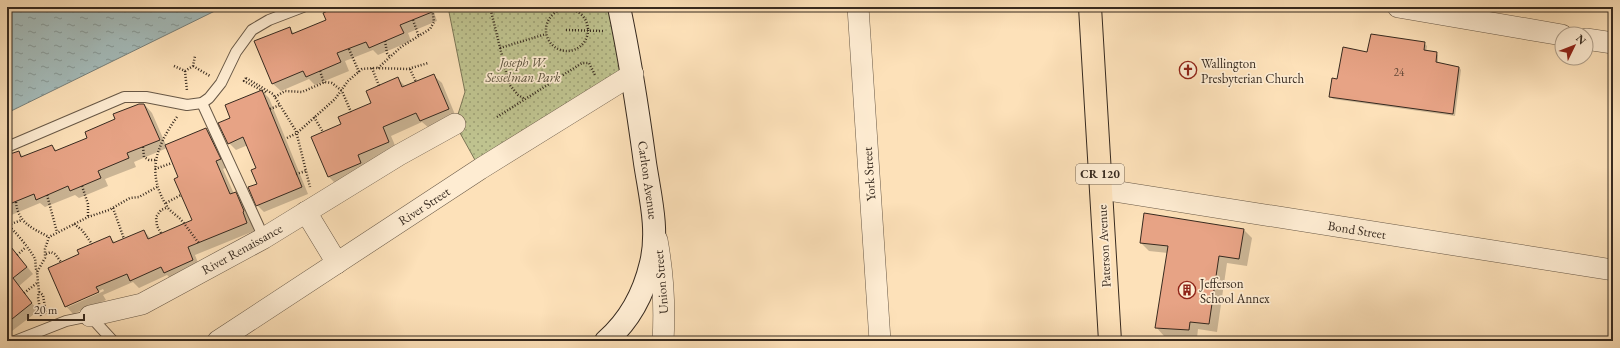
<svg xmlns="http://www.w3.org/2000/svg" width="1620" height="348" viewBox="0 0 1620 348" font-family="'EB Garamond',serif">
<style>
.park{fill:url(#park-dots);stroke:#7b7657}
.water{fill:url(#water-ripples);stroke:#78817c}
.shadow{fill:#0003;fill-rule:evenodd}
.building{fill:#e7a385;stroke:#372a1f}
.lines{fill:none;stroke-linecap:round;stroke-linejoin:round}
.lane-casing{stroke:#685846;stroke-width:12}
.street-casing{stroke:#685846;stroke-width:22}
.secondary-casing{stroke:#372a1f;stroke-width:24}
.primary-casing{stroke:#372a1f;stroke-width:24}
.path{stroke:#372a1f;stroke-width:2.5;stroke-dasharray:1 2;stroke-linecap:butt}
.lane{stroke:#feecd2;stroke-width:10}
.street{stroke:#feecd2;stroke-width:21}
.secondary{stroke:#feecd2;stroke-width:22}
.primary{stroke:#fde1b9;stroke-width:22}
.labels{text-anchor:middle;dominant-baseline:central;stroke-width:3.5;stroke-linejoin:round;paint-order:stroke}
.number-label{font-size:11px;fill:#634838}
.shield{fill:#feecd2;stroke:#736455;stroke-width:1}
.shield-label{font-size:12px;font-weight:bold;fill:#372a1f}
.park-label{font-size:13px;font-style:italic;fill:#59503b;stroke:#feecd2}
.poi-label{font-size:13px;fill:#372a1f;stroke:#feecd2;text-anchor:start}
.street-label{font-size:13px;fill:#372a1f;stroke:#feecd2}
</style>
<defs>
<pattern id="park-dots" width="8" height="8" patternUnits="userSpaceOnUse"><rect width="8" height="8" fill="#bfc38f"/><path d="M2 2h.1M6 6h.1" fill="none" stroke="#9c9f74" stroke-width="1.8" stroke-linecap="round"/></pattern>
<pattern id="water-ripples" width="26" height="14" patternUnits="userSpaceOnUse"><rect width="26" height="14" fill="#a4bbba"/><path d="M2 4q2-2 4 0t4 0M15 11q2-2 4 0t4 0" fill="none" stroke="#869897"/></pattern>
</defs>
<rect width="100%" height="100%" fill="#fde1b9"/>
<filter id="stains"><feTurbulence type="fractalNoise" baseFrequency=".005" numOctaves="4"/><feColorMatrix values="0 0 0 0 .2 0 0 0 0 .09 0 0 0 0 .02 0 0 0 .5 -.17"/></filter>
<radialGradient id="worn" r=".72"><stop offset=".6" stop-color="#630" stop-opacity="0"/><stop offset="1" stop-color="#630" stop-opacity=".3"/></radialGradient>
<!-- park -->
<path class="park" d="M448 7H619L633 74 480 169 455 124 465 92Z"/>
<!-- water -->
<path class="water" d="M7 7H223L7 113Z"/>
<!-- shadow -->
<g class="shadow">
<path d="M340 7H432L437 21 408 33 411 41 378 55 373 50 345 61 349 71 315 85 309 79 281 91 272 83 289 28 295 34 328 20Z"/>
<path d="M1424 43 1427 46 1426 52 1436 53 1438 55V64L1459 67 1461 70 1455 116 1333 99 1330 96 1338 81 1368 53Z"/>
<path d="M433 75 442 83 456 117 429 128 422 122 391 136 397 150 365 163 369 172 337 185 329 177 312 138 343 125 373 104 398 79 406 87Z"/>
<path d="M262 91 269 98 308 194 264 212 257 205V169L248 145 236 150 229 143 231 119Z"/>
<path d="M144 104 152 113 166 145 206 129 214 137 227 167 223 169 234 194 235 193 243 201 251 218 250 219 254 231 195 255 200 268 172 280 167 275 139 288 133 282 103 295 106 300 73 314 66 306 80 255 109 237 116 243 144 231 151 239 193 221 180 177 167 148 134 162 136 167 105 179 108 186 79 198 75 195 45 207 40 203 9 216 7 215V156L18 152 24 157 52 146 57 151 89 138 117 119ZM103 289 104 291 68 307V305Z"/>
<path d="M1145 215 1244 230 1252 238 1247 266 1227 263 1217 332 1198 329 1197 338 1164 336 1156 327 1168 253 1149 251 1141 243Z"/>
<path d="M7 242 33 274 19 286 38 311 12 331 7 326Z"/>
</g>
<!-- building -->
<g class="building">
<path d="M337 7H442V8L400 25 404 33 369 48 366 42 337 53 341 62 306 77 303 71 272 84 254 41 290 27 292 34 326 20 323 13Z"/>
<path d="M1371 34 1425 42 1424 50 1437 52 1436 62 1459 67 1453 114 1329 97 1332 78 1337 79 1343 47 1367 52Z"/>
<path d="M434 74 449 109 420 121 416 113 383 127 389 142 358 155 361 163 328 177 311 137 341 124 338 117 371 103 366 91 398 77 402 87Z"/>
<path d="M262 90 302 187 256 206 248 187 257 184 251 170 256 168 243 137 228 144 218 123 230 118 225 105Z"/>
<path d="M139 104H144L160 140 127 153 129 158 98 171 101 178 70 191 68 186 36 200 34 194 7 205V155L19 151 21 157 52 145 55 151 87 138 85 132 115 119 113 114Z"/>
<path d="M206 128 221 159 216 161 230 194 236 192 244 211 243 212 247 223 188 247 193 260 164 273 161 267 130 281 127 274 96 287 99 292 65 307 48 268 79 254 77 250 110 236 113 243 144 230 148 239 192 220 174 179 178 177 165 145Z"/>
<path d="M1144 213 1244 229 1239 259 1219 256 1209 324 1190 322 1189 330 1155 328 1168 246 1140 243Z"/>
<path d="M7 242 27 267 13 278 32 303 7 323Z"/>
</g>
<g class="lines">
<defs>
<g id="lane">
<path d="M202 103 264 238"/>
<path d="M7 147 124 97H146L187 105 202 103 209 98 221 83 236 52 252 30 269 20 303 7"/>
<path d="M15 341 66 321 90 316 113 341"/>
</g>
<g id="street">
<path d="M858 7 880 341"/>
<path d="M1398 7 1562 35"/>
<path d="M1586 39 1613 43"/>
<path d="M1101 189 1613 270"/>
<path d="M306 212 337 263"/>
<path d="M657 240C663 273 665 308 663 341"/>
<path d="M90 316 142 304 264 238 399 155 455 124"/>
<path d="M218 341 480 169 633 74"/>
</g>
<path id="secondary" d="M606 341C629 321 644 293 651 263 659 230 650 196 645 163 638 111 630 59 619 7"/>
<path id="primary" d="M1090 7 1110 341"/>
</defs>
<!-- lane casing -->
<use href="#lane" class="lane-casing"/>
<!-- street casing -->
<use href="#street" class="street-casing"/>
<!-- secondary casing -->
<use href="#secondary" class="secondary-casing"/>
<!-- primary casing -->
<use href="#primary" class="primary-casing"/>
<!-- path -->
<g class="path">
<path d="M490 7 509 84 518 95 525 99"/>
<circle cx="567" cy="30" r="21"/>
<path d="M413 20 419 37"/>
<path d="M566 30 603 31"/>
<path d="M385 41 387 53 390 57"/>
<path d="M500 48 546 34"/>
<path d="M349 49 359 72"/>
<path d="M174 66 185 71 193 66 195 56"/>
<path d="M193 66 210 76"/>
<path d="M372 68 379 86"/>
<path d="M378 68 401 47 430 29 434 22 432 7"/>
<path d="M410 69 416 82"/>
<path d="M185 71 187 91"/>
<path d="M320 71 324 83"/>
<path d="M246 78 273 94 296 131 310 187"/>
<path d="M246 78 244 81 267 93"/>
<path d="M275 97 285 91 302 92 325 82 332 83 342 91 351 112"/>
<path d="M270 109 280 105"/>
<path d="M177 117C155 148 146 174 168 208 172 213 178 216 182 221 188 228 193 236 199 243"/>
<path d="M314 117 323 132"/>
<path d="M497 117 582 63H589L595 75"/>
<path d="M287 138 297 133 335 99 348 81 362 69 375 68 408 69 428 63"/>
<path d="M143 147 144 157 149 160H156"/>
<path d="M155 169 172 163"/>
<path d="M296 174 306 171"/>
<path d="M82 186 88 204V216"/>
<path d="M47 195 57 232"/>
<path d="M16 202C18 223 32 228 49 237"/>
<path d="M166 203 181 195"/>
<path d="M113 208 124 239"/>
<path d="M74 224 82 230 92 244"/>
<path d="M7 225C14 229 32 252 35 259 36 263 35 268 37 272"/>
<path d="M9 226 11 224 22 220"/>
<path d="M161 233 157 226 156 217 161 210 168 207"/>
<path d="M46 254 51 252 55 254 61 262"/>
<path d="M17 255 26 247"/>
<path d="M39 292 43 295 46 314"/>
<path d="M24 293 37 283"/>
<path d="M41 316 38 297 39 292 37 272 45 258V249L49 237 88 217 109 210 130 198 139 197 157 187"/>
</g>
<!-- lane -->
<use href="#lane" class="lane"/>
<!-- street -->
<use href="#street" class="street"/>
<!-- secondary -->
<use href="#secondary" class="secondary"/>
<!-- primary -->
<use href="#primary" class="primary"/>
</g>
<!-- icons -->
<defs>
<symbol id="church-ring" viewBox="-11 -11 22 22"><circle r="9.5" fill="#feecd2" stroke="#8f2418" stroke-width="1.5"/><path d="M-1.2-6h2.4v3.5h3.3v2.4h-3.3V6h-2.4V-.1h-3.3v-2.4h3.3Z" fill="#8f2418"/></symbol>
<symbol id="building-ring" viewBox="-11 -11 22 22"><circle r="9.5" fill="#feecd2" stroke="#8f2418" stroke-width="1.5"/><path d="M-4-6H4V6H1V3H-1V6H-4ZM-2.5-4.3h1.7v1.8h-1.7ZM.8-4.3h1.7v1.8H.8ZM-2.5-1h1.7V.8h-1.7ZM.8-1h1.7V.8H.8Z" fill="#8f2418"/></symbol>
</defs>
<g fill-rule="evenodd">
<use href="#church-ring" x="1178" y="60" width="20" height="20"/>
<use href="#building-ring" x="1177" y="280" width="20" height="20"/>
</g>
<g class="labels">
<!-- number labels -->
<g class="number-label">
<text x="1399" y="72">24</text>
</g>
<!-- shield labels -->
<rect class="shield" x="1076" y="164" width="48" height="20" rx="3"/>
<g class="shield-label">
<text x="1100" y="174">CR 120</text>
</g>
<!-- park labels -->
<g class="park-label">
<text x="523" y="62">Joseph W.<tspan x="523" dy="15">Sesselman Park</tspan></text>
</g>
<!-- poi labels -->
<g class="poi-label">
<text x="1201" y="63">Wallington<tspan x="1201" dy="15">Presbyterian Church</tspan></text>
<text x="1200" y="283">Jefferson<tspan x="1200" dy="15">School Annex</tspan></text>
</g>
<!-- street labels -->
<g class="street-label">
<text transform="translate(869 174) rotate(-94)">York Street</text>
<text transform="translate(648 180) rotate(82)">Carlton Avenue</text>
<text transform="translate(424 206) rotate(-33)">River Street</text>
<text transform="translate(1357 230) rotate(9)">Bond Street</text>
<text transform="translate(1104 246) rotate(-93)">Paterson Avenue</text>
<text transform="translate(242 249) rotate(-29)">River Renaissance</text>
<text transform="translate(661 282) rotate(-95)">Union Street</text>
</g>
</g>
<!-- margin -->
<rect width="1620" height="348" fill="none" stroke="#fde1b9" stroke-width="24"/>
<rect x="8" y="8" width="1604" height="332" fill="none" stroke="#372a1f" stroke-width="2"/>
<rect x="12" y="12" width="1596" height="324" fill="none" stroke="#372a1f"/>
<!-- north arrow -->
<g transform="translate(1574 46) rotate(47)"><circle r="19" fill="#feecd2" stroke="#ae9e8a"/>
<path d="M0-3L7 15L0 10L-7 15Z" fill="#8f2418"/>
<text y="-6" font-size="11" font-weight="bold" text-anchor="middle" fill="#372a1f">N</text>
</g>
<!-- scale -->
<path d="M28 314v6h56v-6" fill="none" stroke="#372a1f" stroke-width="2"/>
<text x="34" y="314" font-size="12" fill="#372a1f" stroke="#feecd2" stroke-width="3" paint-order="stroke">20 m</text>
<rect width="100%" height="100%" filter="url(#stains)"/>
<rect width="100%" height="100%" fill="url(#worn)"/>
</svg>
